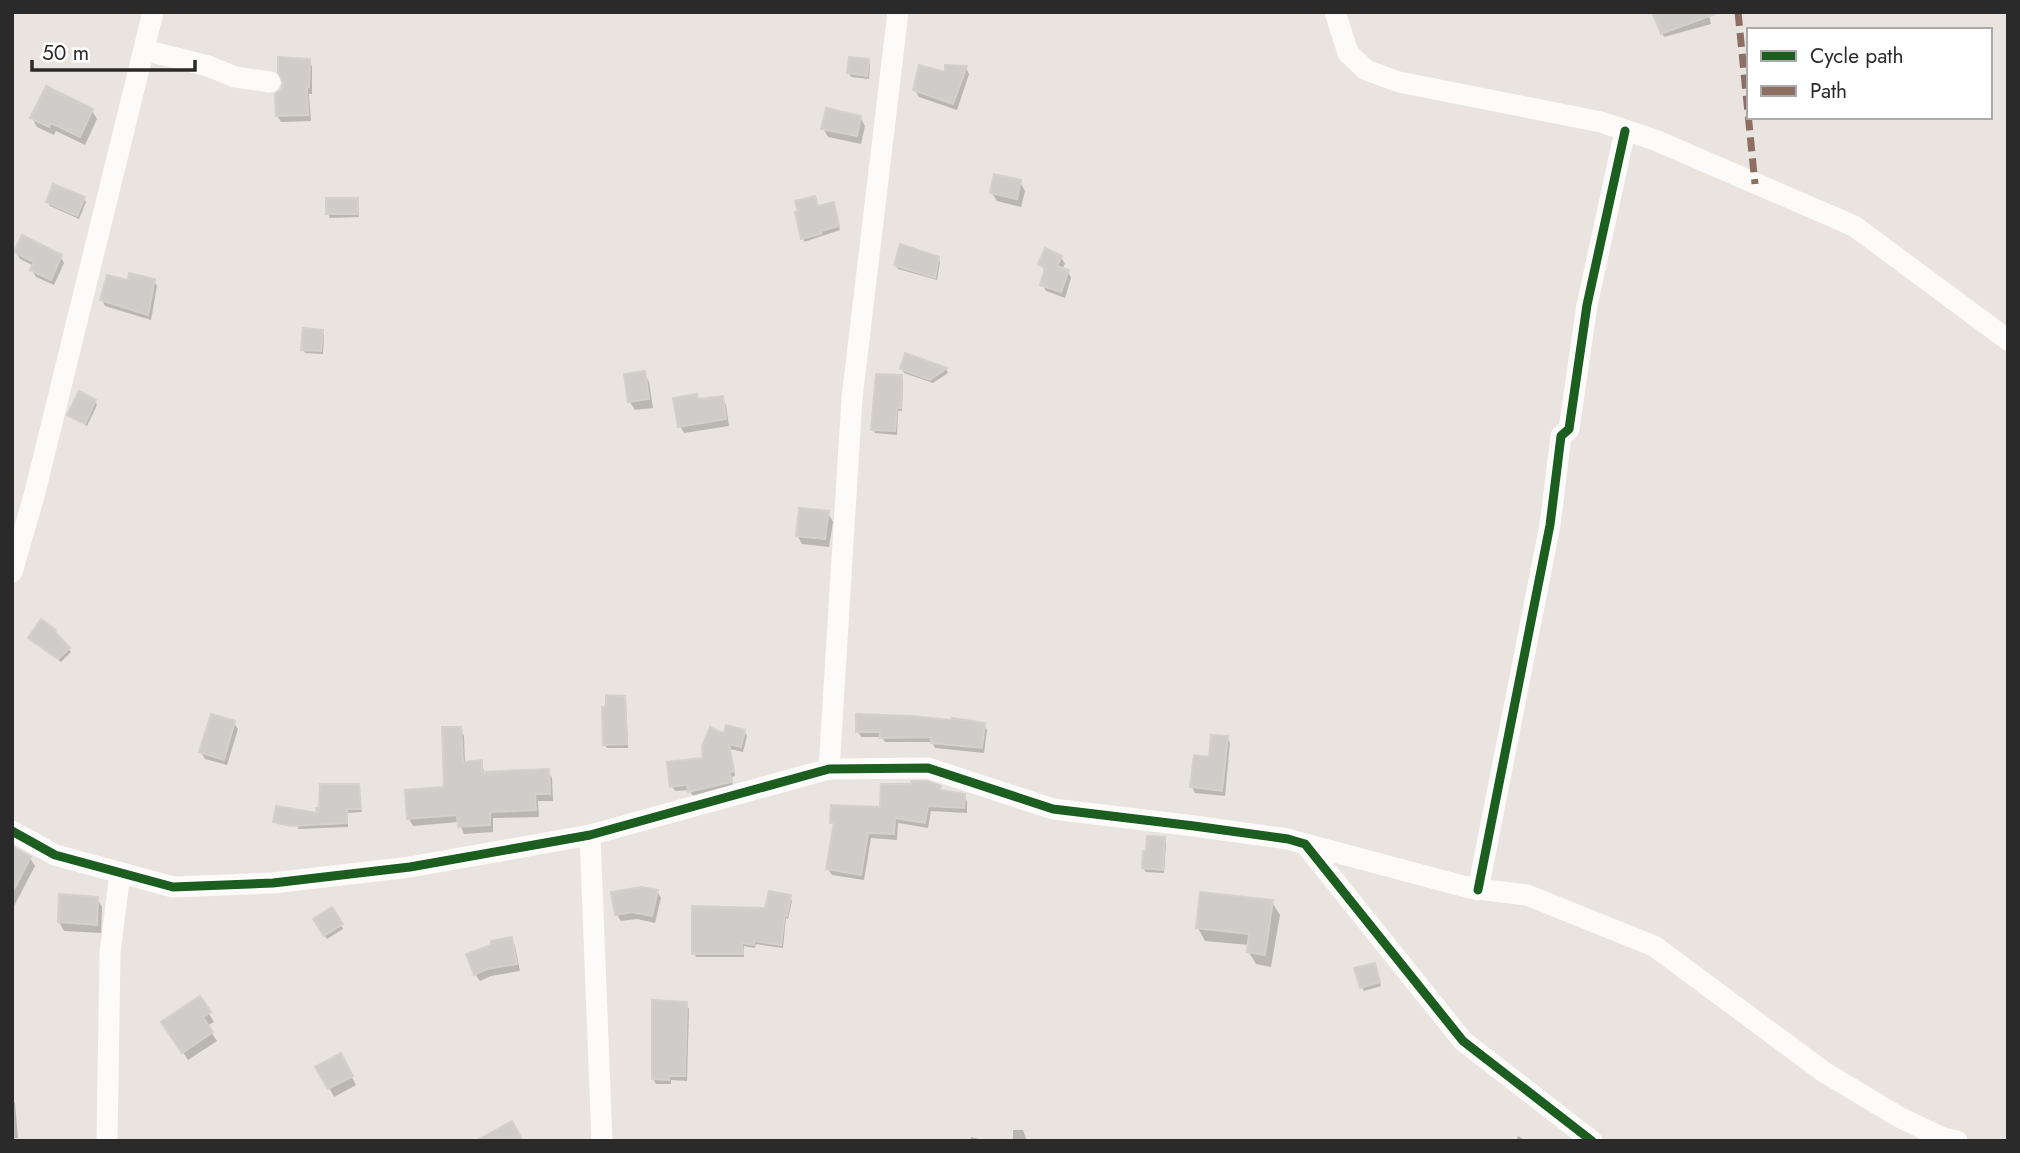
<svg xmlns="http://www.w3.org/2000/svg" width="2020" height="1153" viewBox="0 0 2020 1153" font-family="Jost,sans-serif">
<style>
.shadow{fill:#0003}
.building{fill:#cfccc9;stroke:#d4d0cb;stroke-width:2}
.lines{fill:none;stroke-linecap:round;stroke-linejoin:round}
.minor{stroke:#fcfbfa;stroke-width:21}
.quiet{stroke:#8d6e63;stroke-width:7;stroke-dasharray:14 7;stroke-linecap:butt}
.cycleway-casing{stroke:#fff;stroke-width:13}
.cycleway{stroke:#1b5e20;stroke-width:9}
</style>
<rect width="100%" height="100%" fill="#e9e4df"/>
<!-- shadow -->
<g class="shadow">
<path d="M1708 12 1711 24 1664 37 1662 33Z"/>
<path d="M309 60 312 67V94H309L311 121 281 122 277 115Z"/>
<path d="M868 61 870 65 869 79 851 77 849 73Z"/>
<path d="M966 68 969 74 957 110 919 97 915 90 946 74Z"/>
<path d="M92 111 97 119 85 145 56 131 54 135 37 127 32 118Z"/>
<path d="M860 117 865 126 861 144 828 137 823 128Z"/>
<path d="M1020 182 1025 191 1021 207 997 201 992 193Z"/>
<path d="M84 198 86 202 79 219 50 206 48 202Z"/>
<path d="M357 200 359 217 330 218 328 214Z"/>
<path d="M818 207 835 208 840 230 804 242 800 213Z"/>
<path d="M16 252 60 256 64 263 54 285 36 277 32 270 34 266 20 259Z"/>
<path d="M1061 257 1065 264 1062 269 1068 271 1071 278 1065 298 1046 291 1042 284 1046 272 1040 264Z"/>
<path d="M938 258 940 262 937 280 898 269 896 265Z"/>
<path d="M154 281 157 286 151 320 105 306 102 300Z"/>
<path d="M322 332 324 335 323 354 305 353 303 349Z"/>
<path d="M906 356 946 369 948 373 933 383 904 373 902 369Z"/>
<path d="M644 373 649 382 653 408 635 410 630 402Z"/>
<path d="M901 377 903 381 902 411H898L897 435 875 433 873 429Z"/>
<path d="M722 398 726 405 729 426 684 433 680 426Z"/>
<path d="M95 401 97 405 87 426 72 417Z"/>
<path d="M828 513 833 522 829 547 802 544 797 535Z"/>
<path d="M57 635 71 652 61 662 30 638Z"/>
<path d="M624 697 626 701 628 748H607L605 745Z"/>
<path d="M234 723 238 729 227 765 205 759 201 752Z"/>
<path d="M984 725 987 730 984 753 935 748 932 742H885L882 737H861L858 731Z"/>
<path d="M460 729 464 736 465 763 481 762 485 774 548 771 552 778 553 801H538L539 817 493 818V832L464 834 459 822 413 826 409 819 446 789Z"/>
<path d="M744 731 747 736 743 752 730 749 735 776 732 777 733 788 693 796 689 790 675 791 672 786Z"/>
<path d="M1227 737 1230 743 1225 796 1195 793 1192 787Z"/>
<path d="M358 786 362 812 348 813V827L298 829V826L275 821 318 816Z"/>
<path d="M939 787 942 792 964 795 967 802V813L931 811 928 828 898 823 897 840 871 838 864 880 832 875 828 869 835 828 832 823 882 808Z"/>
<path d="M1163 839 1166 843 1164 873 1146 872 1143 868Z"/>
<path d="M12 847 30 858 35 866 12 910Z"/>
<path d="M657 891 661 898 655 923 637 919 621 921 617 915Z"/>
<path d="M790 897 792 901 788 919 786 918 783 948 756 944 755 948 744 946V957H696L694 953Z"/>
<path d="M97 899 102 907 101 933 64 931 59 922Z"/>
<path d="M1272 902 1280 915 1271 967 1256 964 1248 951 1249 945 1205 941 1198 928Z"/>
<path d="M332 910 343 929 327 939 315 920Z"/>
<path d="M511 939 515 946 520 971 491 976 480 981 475 974Z"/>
<path d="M1376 968 1381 986 1364 991 1362 987Z"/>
<path d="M200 999 214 1022 207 1026 217 1041 188 1060 169 1031Z"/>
<path d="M686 1003 689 1009 687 1081 671 1080V1084H656L653 1079Z"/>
<path d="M340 1055 356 1085 334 1097 318 1067Z"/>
<path d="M12 1099 15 1103 18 1138 12 1139Z"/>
<path d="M1013 1130H1023L1027 1141H1013Z"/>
<path d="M1518 1136 1527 1141H1516Z"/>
<path d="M971 1137 988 1141H970Z"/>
</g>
<!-- building -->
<g class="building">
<path d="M1652 12H1715V14L1661 34Z"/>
<path d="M278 57 310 59 309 87H307L308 115 276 116 275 94 281 90 283 83 278 72Z"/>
<path d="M849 57 869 59 867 76 847 73Z"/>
<path d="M919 65 945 72V65L967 66 953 104 913 90Z"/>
<path d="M46 86 93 109 80 137 51 123 49 127 30 118Z"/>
<path d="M826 108 861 116 857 136 821 129Z"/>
<path d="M994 174 1021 180 1017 199 990 193Z"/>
<path d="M53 184 85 197 77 216 46 202Z"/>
<path d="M815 196 818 206 834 202 839 226 821 231V234L801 239 795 212 798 211 795 201Z"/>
<rect x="326" y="198" width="32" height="16"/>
<path d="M22 235 62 255 51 280 30 270 34 262 14 252Z"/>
<path d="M900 244 939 257 935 278 894 265Z"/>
<path d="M1045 248 1062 256 1057 266 1069 270 1061 292 1040 285 1045 268 1038 264Z"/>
<path d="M129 273 155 279 148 315 100 300 107 275 128 280Z"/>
<path d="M303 328 323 330 321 351 301 350Z"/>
<path d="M905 353 947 368 930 380 900 369Z"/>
<path d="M645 371 649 399 628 402 624 374Z"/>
<path d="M876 374 902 375 901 408H897L895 431 871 430Z"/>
<path d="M79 391 96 400 85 424 67 415Z"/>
<path d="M697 394 698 399 723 396 726 419 678 427 673 398Z"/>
<path d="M799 508 829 511 825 539 796 536Z"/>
<path d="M41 619 56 630 55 632 70 648 58 659 28 638Z"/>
<path d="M606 695 625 696 627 744 603 745 602 707H606Z"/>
<path d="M211 714 235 721 224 760 199 752Z"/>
<path d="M856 714 910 716 952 720V718L985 723 982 748 931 743V737L880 738V732H856Z"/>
<path d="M726 725 745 730 741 747 729 744 734 771 730 772 731 782 688 792 687 785 670 787 667 762 703 758 702 747 710 727 724 734Z"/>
<path d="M442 727H461L463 762 482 760V772L549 769 550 794H535L536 810 490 812V825L458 827 457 815 407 819 405 790 444 787Z"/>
<path d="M1211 735 1228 736 1222 791 1190 787 1194 755 1209 757Z"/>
<path d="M912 781H926L941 786 940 790 965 794 964 808 928 806 925 823 895 818 894 834 868 833 861 875 826 869 834 823H830L831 805 880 807 881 784H911Z"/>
<path d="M320 784H359L361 809H347V823L290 826 273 822 276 806 317 813 316 808H319Z"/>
<path d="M1147 836 1165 837 1163 870 1142 868 1143 851H1146Z"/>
<path d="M12 846 31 857 12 893Z"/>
<path d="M641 887 658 890 652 916 632 912 615 915 611 892Z"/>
<path d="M769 891 791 895 787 916 785 915 781 945 754 941V945L742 943 743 954H692V906L765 908Z"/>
<path d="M1200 892 1273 900 1265 955 1247 952 1249 934 1196 928Z"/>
<path d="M59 894 98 897 97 925 58 922Z"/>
<path d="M332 907 343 924 324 936 313 919Z"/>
<path d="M512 937 517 964 487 969 474 975 466 954 491 945V941Z"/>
<path d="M1375 963 1380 982 1360 988 1354 968Z"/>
<path d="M200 996 211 1012 203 1017 213 1032 182 1053 161 1022Z"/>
<path d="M652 1000 687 1002 685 1076H669V1080L652 1079Z"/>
<path d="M341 1053 353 1076 328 1089 315 1067Z"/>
<path d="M512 1121 523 1141H476Z"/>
</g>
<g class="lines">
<!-- minor -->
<g class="minor">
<path d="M1335 12 1348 53 1366 70 1399 82 1601 122 1655 140 1854 226 2008 340"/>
<path d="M144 50 208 66 235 77 270 82"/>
<path d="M12 572 34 496 153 12"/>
<path d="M829 769 852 398 898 12"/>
<path d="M12 831 55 855 173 887 273 883 410 867 590 835 829 769 928 768 1053 809 1194 826 1288 839 1305 844 1463 1041 1592 1141"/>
<path d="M590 835 602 1141"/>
<path d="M1305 844 1470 888 1527 895 1654 946 1824 1072 1899 1117 1943 1138 1957 1141"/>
<path d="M1478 890 1550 525 1561 436 1569 429 1587 305 1625 131"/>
<path d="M107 1141 110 953 120 873"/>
</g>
<!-- quiet -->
<path class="quiet" d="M1738 12 1755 184"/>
<defs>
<g id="cycleway">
<path d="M12 831 55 855 173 887 273 883 410 867 590 835 829 769 928 768 1053 809 1194 826 1288 839 1305 844 1463 1041 1592 1141"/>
<path d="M1478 890 1550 525 1561 436 1569 429 1587 305 1625 131"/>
</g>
</defs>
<!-- cycleway casing -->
<use href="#cycleway" class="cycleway-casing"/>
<!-- cycleway -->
<use href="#cycleway" class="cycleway"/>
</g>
<!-- border -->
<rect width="2020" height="1153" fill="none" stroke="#2a2a2a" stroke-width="28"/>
<!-- legend -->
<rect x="1747" y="28" width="245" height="91" fill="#ffffff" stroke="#aaaaaa" stroke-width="2"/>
<rect x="1761" y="51" width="35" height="10" fill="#1b5e20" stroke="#aaaaaa" stroke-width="2"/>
<text x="1810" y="63" font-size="21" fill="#2a2a2a">Cycle path</text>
<rect x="1761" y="86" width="35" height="10" fill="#8d6e63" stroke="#aaaaaa" stroke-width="2"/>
<text x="1810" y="98" font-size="21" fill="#2a2a2a">Path</text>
<!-- scale -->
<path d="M32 60v10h163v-10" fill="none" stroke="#2a2a2a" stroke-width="3.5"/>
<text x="42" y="60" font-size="21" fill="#2a2a2a" stroke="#ffffff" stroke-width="5" paint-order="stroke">50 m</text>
</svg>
